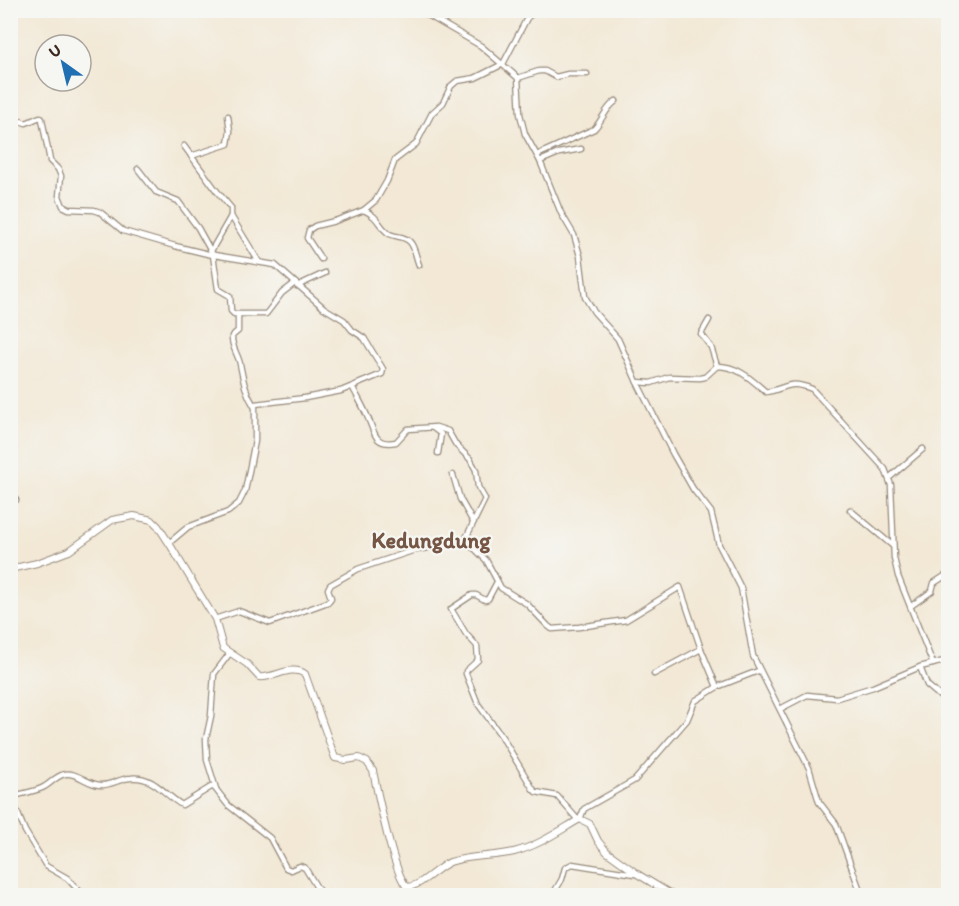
<svg xmlns="http://www.w3.org/2000/svg" width="959" height="906" viewBox="0 0 959 906" font-family="Itim,sans-serif">
<style>
.lines{fill:none;stroke-linecap:round;stroke-linejoin:round}
.street-casing{stroke:#96897a;stroke-width:7}
.secondary-casing{stroke:#96897a;stroke-width:8}
.street{stroke:#fff;stroke-width:4.5}
.secondary{stroke:#fff;stroke-width:6}
.labels{text-anchor:middle;dominant-baseline:central;stroke-width:4.5;stroke-linejoin:round;paint-order:stroke}
.quarter-label{font-size:22px;font-weight:bold;fill:#765644;stroke:#f6f6f2}
</style>
<rect width="100%" height="100%" fill="#f6f6f2"/>
<filter id="ink" filterUnits="userSpaceOnUse"><feTurbulence type="fractalNoise" baseFrequency=".0167" numOctaves="2"/><feDisplacementMap in="SourceGraphic" scale="12" xChannelSelector="R" yChannelSelector="G"/><feConvolveMatrix kernelMatrix="1 2 1 2 8 2 1 2 1" color-interpolation-filters="sRGB"/></filter>
<filter id="wash" filterUnits="userSpaceOnUse"><feTurbulence type="fractalNoise" baseFrequency=".008" numOctaves="4" result="noise"/><feDisplacementMap in="SourceGraphic" scale="24" xChannelSelector="R" yChannelSelector="G"/><feGaussianBlur stdDeviation="1.35" result="paint"/><feColorMatrix in="noise" values="0 0 0 0 0 0 0 0 0 0 0 0 0 0 0 0 0 1.4 0 .05"/><feComposite in="paint" operator="in"/></filter>
<g filter="url(#wash)">
<rect width="100%" height="100%" fill="#f2e8d5"/>
</g>
<g filter="url(#ink)">
<g class="lines">
<defs>
<g id="street">
<path d="M419 10 481 46 518 78 520 114 525 134 540 161 561 213 574 235 580 256 585 297 594 312 618 339 637 382 651 383 669 377 700 378 705 377 717 366C738 366 751 379 766 392 787 389 788 379 812 389L885 469 891 485 894 558 898 576 933 664"/>
<path d="M518 78 539 71H545L556 77 568 74H587"/>
<path d="M10 97 17 120 26 123 40 117 42 119 50 161 58 169 61 176 59 196 63 206 69 209 94 210 100 212 123 231 175 246 208 254 275 265 324 308 344 320 352 330 364 338 383 369 382 374 341 391 305 398 255 404V441L245 491 239 503 228 512 188 527 169 543"/>
<path d="M184 146 216 190 231 208V216L211 251"/>
<path d="M537 155 594 129C603 120 605 108 616 101"/>
<path d="M191 156 228 144 230 131 228 116"/>
<path d="M540 161 559 153 581 149"/>
<path d="M138 169 156 192 178 201 198 228 213 255 218 289 230 296 231 311 234 314H266L282 293 295 283"/>
<path d="M364 210C380 218 377 224 388 233 395 238 404 235 410 242 415 247 416 258 419 265"/>
<path d="M231 216 259 262"/>
<path d="M321 259 307 238 309 230 315 226 335 221 364 210 376 200 387 181 395 160 416 144 432 113 443 103 451 86 457 81 475 78 503 64 527 18 536 10"/>
<path d="M297 286 325 273"/>
<path d="M238 316V331L232 336C231 347 238 354 240 364 243 379 245 392 254 406"/>
<path d="M709 320 701 334 711 347 717 366"/>
<path d="M637 382 673 454 693 489 711 512 719 545 741 588 753 656 809 768 819 802 836 824 862 896"/>
<path d="M353 388C358 398 364 408 368 418 375 433 374 446 396 442L408 429 436 427 448 431 456 445 470 459 476 470 478 487 485 499 464 542"/>
<path d="M433 428 441 434 438 453"/>
<path d="M453 475 460 499 473 522"/>
<path d="M889 478 923 449"/>
<path d="M10 503 16 500"/>
<path d="M850 510 893 546"/>
<path d="M497 582 488 599 485 600 476 595H472L451 609 466 634 477 646 478 660 466 671V674L478 704 502 737 533 789 536 792 557 796 578 820"/>
<path d="M911 606 932 591 934 583 948 574"/>
<path d="M215 619 239 611 270 623 328 602 331 598 328 589 330 585 358 569 412 551 461 541 475 549 486 560 501 588 527 604 548 626 552 629 579 627 626 620 680 587 701 649 717 687"/>
<path d="M920 667 927 685 948 703"/>
<path d="M654 674 701 649"/>
<path d="M780 709 807 695 837 698 873 687 920 667 948 660"/>
<path d="M216 789 207 760 206 739 211 716 214 674 230 653"/>
<path d="M10 797C21 794 32 792 42 788 50 785 55 776 65 774 77 772 87 784 100 785 111 786 120 778 131 778 155 776 164 795 182 805L211 787H214L228 805 270 838 286 868 291 870 300 866 305 868 322 896"/>
<path d="M11 797 25 831 46 866 67 878 84 896"/>
<path d="M580 819 584 809 635 780 687 720 695 701 717 687 758 671"/>
<path d="M552 896 562 879 565 868 572 864 635 874"/>
</g>
<path id="secondary" d="M10 569 37 563 69 551 112 520 134 516 152 520 158 526 169 543 215 619 223 648 247 664 259 677C274 679 291 664 305 674L335 758 346 760 359 758 367 762 373 771C378 794 393 873 407 887 422 886 436 868 450 862 470 855 493 857 514 852 538 846 559 831 580 819L590 824 598 841 607 852 639 875 674 896"/>
</defs>
<!-- street casing -->
<use href="#street" class="street-casing"/>
<!-- secondary casing -->
<use href="#secondary" class="secondary-casing"/>
<!-- street -->
<use href="#street" class="street"/>
<!-- secondary -->
<use href="#secondary" class="secondary"/>
</g>
</g>
<g class="labels">
<!-- quarter labels -->
<g class="quarter-label">
<text x="431" y="540">Kedungdung</text>
</g>
</g>
<!-- margin -->
<rect width="959" height="906" fill="none" stroke="#f6f6f2" stroke-width="36"/>
<!-- north arrow -->
<g transform="translate(63 63) rotate(326)"><circle r="28" fill="#f6f6f2" stroke="#aba49d" stroke-width="1.5"/>
<path d="M0-4.5L10 22L0 15L-10 22Z" fill="#1f6fb2"/>
<text y="-9" font-size="16" font-weight="bold" text-anchor="middle" fill="#3b2a1e">U</text>
</g>
</svg>
